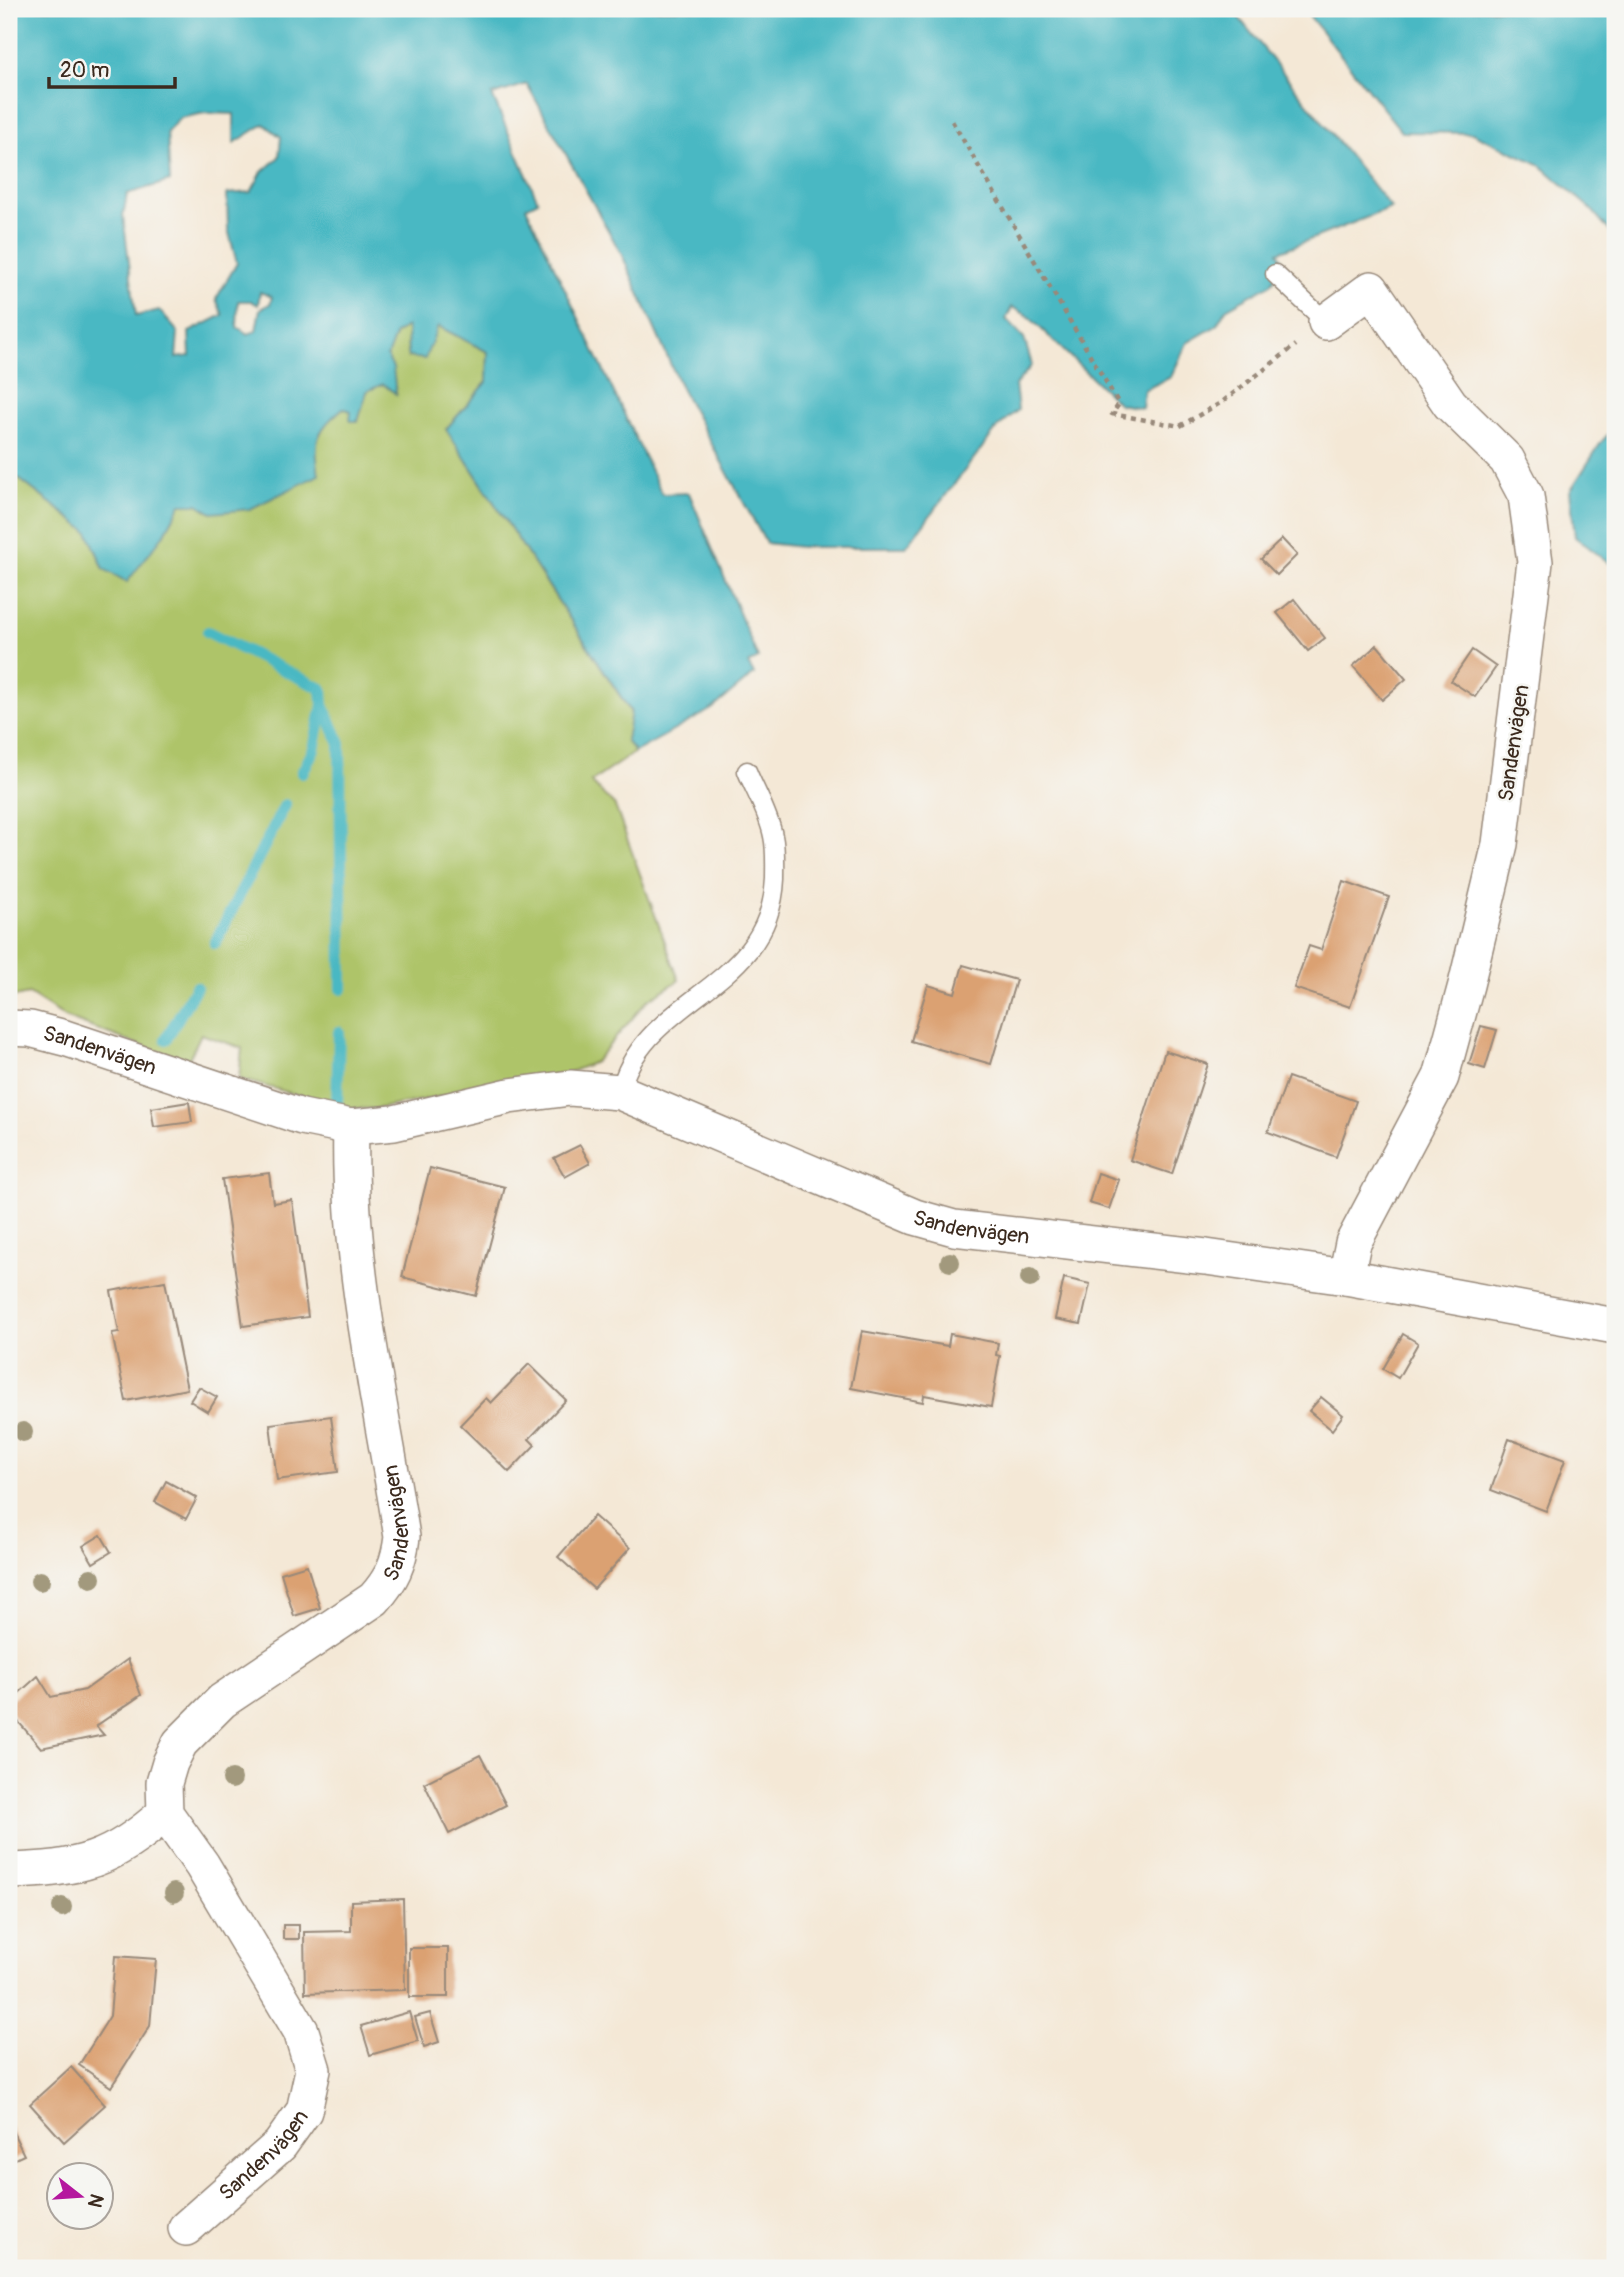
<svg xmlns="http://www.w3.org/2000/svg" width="1624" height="2277" viewBox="0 0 1624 2277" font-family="Pangolin,sans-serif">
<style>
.green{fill:#aec469;stroke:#747744;stroke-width:2}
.water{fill:#49b8c3;stroke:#427170;stroke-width:2;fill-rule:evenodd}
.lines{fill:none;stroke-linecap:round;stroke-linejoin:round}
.stream{stroke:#49b8c3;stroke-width:12}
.building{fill:#dba172}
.lane-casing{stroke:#98897a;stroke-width:21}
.street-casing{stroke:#98897a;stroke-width:38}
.path{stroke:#98897a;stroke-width:4.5;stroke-dasharray:5 5;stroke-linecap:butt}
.lane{stroke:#fff;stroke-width:18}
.street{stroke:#fff;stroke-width:35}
.tree{fill:#a2997d}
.labels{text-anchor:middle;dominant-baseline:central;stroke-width:5;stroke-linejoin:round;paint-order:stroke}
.street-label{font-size:21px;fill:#3b2a1e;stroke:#f6f6f2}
</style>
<rect width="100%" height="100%" fill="#f6f6f2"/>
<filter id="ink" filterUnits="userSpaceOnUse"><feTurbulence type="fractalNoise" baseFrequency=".0143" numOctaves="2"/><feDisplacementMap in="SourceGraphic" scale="14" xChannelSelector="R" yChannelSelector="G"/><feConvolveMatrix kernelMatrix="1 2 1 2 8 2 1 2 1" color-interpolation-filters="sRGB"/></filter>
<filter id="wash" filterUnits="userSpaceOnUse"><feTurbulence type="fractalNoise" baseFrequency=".00686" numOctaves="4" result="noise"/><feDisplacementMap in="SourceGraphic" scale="28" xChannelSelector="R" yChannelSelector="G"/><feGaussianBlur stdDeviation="1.57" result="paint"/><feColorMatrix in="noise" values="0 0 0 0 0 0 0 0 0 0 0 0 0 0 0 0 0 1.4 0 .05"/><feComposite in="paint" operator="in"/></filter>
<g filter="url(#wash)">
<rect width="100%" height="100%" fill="#f4e8d6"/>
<!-- green -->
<path class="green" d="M438 326 488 352 487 382 446 429 631 713 626 741 635 752 591 782 615 806 679 980 647 1001 595 1062 568 1073 375 1109 346 1108 239 1079 242 1048 201 1034 187 1063 67 1018 29 994 9 998V471L88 532 104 569 165 533 181 504H198L212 513 315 445 325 424 343 408 351 411 358 421 367 391 383 384 396 393C391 381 393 369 387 357L396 333 407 327 408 357Z"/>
<!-- water -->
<g class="water">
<path d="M9 9H1232L1391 208 1278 252 1284 264 1271 284 1226 309 1216 326 1187 343 1171 377 1144 390 1142 408 1119 404 1027 315 1012 307 1006 319 1024 338 1032 365 1015 385 1018 410 998 427 906 547H801L766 543 682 390 623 257 527 84 492 95 538 201 526 207 662 494 689 493 758 658 748 664 754 674 712 709 635 752 626 741 631 712 446 429 487 382 488 352 438 326 425 359 408 357 407 327 396 333 387 357 393 368 396 394 383 384 367 391 358 421H350L351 411 343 408C315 431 314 440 319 475L250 509 212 513 198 504H181L165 533 127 582 104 569 88 532 9 471ZM205 113 234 114V143L264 124 281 137 279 157 262 172 251 192 227 194 228 229 237 263 216 299 223 315 189 332 190 356 176 358 178 332 159 310 136 316 123 216 127 194 170 181 167 132 180 118ZM260 292 272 297 270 304 260 309 256 331 248 334 237 327 238 301H251L258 305Z"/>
<path d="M1304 9H1615V237L1592 210 1539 164 1472 133 1402 132Z"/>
<path d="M1615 427V567L1575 537 1570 491 1602 441Z"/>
</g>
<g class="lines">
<!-- stream -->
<g class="stream">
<path d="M208 632 322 689 323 705 340 744 342 989"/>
<path d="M302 773 314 749 323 705"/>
<path d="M215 943 285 805"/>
<path d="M166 1039 196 987"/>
<path d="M337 1102 339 1032"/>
</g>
</g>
<g id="blocks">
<!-- building -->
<g class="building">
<path d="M1282 539 1297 555 1277 575 1261 559Z"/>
<path d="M1294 599 1325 638 1308 651 1277 613Z"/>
<path d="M1377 645 1406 679 1382 700 1353 666Z"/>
<path d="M1472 650 1496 667 1475 697 1451 681Z"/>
<path d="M1344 881 1389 897 1350 1007 1294 988 1309 946 1321 950Z"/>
<path d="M963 965 1016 980 991 1064 911 1041 928 985 955 993Z"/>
<path d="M1481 1026 1497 1030 1485 1069 1469 1064Z"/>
<path d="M1165 1051 1208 1064 1172 1174 1130 1160Z"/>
<path d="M1288 1077 1356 1101 1336 1157 1268 1132Z"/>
<path d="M189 1102 192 1122 154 1127 151 1108Z"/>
<path d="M580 1145 590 1163 565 1177 554 1158Z"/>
<path d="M430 1168 505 1187 476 1296 402 1277Z"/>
<path d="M269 1173 273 1203 292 1200 308 1317 243 1326 222 1179Z"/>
<path d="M1098 1173 1119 1180 1109 1209 1089 1203Z"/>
<path d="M1064 1278 1090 1284 1081 1324 1055 1319Z"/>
<path d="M165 1281 187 1389 126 1401 112 1333 119 1332 111 1291Z"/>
<path d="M862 1331 948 1346 950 1334 998 1343 996 1355 1000 1356 991 1407 924 1395 923 1402 851 1388Z"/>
<path d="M1403 1334 1418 1343 1398 1378 1383 1369Z"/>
<path d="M529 1364 566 1400 529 1439 535 1445 509 1472 460 1425 486 1398 491 1403Z"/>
<path d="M199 1387 217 1397 208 1412 190 1401Z"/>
<path d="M1321 1397 1343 1415 1332 1430 1309 1411Z"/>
<path d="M331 1416 338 1472 277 1480 270 1424Z"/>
<path d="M1509 1439 1565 1460 1546 1511 1491 1490Z"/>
<path d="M166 1481 197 1498 186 1519 155 1502Z"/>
<path d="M594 1516 630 1548 594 1589 558 1557Z"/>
<path d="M101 1535 111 1552 93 1563 83 1546Z"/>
<path d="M307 1565 320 1608 294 1616 281 1573Z"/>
<path d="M128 1659 141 1695 96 1726 104 1735 41 1748 9 1711V1702L38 1676 51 1697 85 1690Z"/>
<path d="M480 1755 506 1805 449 1834 424 1783Z"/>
<path d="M403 1899 405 1990 305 1993 304 1932 351 1931V1901Z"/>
<rect x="283" y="1925" width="16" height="14"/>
<rect x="409" y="1948" width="39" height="49"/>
<path d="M115 1956 156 1959 150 2026 111 2087 79 2065 110 2016Z"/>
<path d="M409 2012 418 2041 370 2055 361 2026Z"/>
<path d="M430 2013 439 2042 424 2047 415 2017Z"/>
<path d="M71 2067 105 2105 64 2142 30 2104Z"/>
<path d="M9 2124 24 2155 9 2162Z"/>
</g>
</g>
</g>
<g filter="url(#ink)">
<use href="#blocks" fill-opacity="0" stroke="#98897a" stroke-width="2"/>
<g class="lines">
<defs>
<g id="lane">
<path d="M1275 274 1326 322"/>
<path d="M620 1092C643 995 770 991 775 879 775 865 776 849 773 836 769 814 755 791 747 771"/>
</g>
<g id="street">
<path d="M1326 322 1371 289 1450 404 1507 460 1526 496 1535 562 1500 844 1466 985 1441 1077 1353 1243 1346 1277"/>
<path id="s1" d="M9 1028 30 1029 65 1038 302 1117 351 1127 394 1123 509 1096 570 1088 620 1092 915 1217 954 1228 1206 1257 1346 1277 1615 1326"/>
<path d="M9 1871C79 1869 112 1861 165 1813"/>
<path id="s2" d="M186 2228 280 2145 304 2111 313 2070 301 2031 202 1865 165 1813 164 1783 170 1763 180 1743 222 1701 374 1599C392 1579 399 1563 402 1537 381 1402 347 1264 351 1127"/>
</g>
</defs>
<!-- lane casing -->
<use href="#lane" class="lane-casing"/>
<!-- street casing -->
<use href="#street" class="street-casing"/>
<!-- path -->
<path class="path" d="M952 121 1119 404 1112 414 1180 426 1222 402 1296 345"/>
<!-- lane -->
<use href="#lane" class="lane"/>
<!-- street -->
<use href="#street" class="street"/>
</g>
<!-- trees -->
<g class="tree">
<circle cx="950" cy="1262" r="10"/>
<circle cx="1030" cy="1278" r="10"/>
<circle cx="23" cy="1432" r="10"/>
<circle cx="91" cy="1578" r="10"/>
<circle cx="40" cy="1581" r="10"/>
<circle cx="232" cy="1779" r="10"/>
<circle cx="174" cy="1893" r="10"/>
<circle cx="62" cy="1907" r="10"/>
</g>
</g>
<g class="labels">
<!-- street labels -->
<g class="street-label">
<text transform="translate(1514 743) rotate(-82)">Sandenvägen</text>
<text stroke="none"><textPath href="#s1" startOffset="94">Sandenvägen</textPath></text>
<text stroke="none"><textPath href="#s1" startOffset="1008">Sandenvägen</textPath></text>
<text stroke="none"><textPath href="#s2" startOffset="906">Sandenvägen</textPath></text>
<text stroke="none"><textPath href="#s2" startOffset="107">Sandenvägen</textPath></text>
</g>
</g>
<!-- margin -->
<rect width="1624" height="2277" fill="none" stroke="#f6f6f2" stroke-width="35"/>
<!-- north arrow -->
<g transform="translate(80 2196) rotate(107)"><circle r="33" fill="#f6f6f2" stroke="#aba49d" stroke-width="2"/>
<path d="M0-5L12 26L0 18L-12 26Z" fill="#b5179e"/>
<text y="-10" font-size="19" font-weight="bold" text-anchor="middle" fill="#3b2a1e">N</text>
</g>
<!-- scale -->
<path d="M49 77v10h126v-10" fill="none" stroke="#3b2a1e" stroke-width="3.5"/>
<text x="60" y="77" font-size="21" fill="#3b2a1e" stroke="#f6f6f2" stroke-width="5" paint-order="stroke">20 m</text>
</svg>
